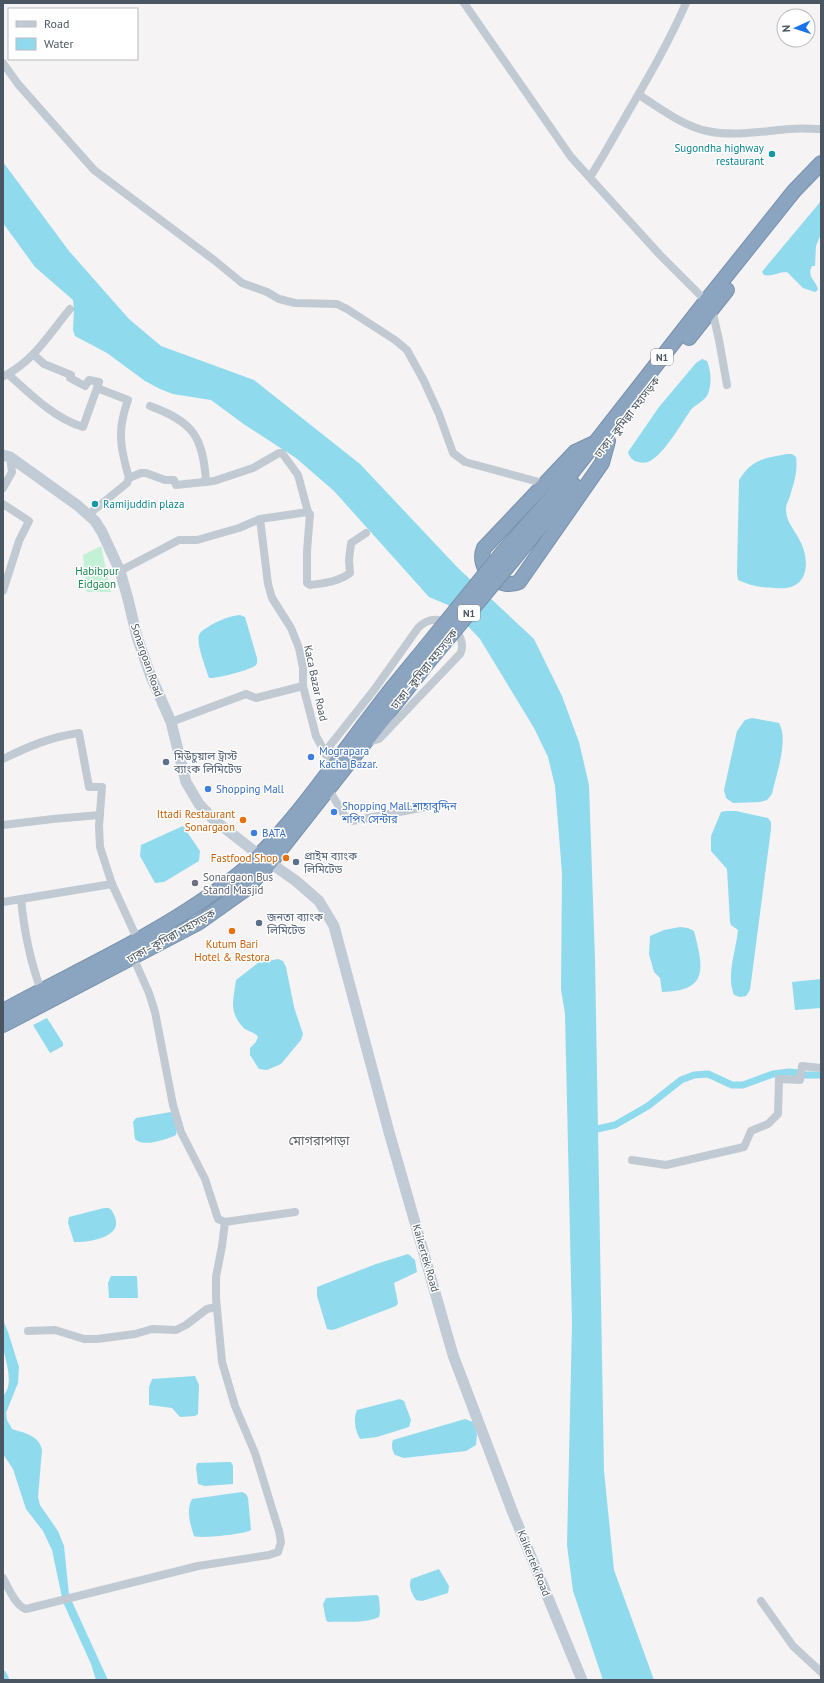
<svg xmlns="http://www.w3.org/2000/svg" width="824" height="1683" viewBox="0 0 824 1683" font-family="'PT Sans','Noto Sans Bengali',sans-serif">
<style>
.green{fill:#c3f1d5}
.water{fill:#90daee}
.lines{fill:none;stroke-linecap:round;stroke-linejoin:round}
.canal{stroke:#90daee;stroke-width:7}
.highway-casing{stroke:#7690ad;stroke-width:16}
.street{stroke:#c1cad2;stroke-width:8}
.secondary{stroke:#c1cbd6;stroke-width:11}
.highway{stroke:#8ba5c1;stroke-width:14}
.highway-bridge-casing{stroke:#7690ad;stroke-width:16;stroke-linecap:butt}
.highway-bridge{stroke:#8ba5c1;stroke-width:14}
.culture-dot{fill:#0f9aa8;stroke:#fff;stroke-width:1.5}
.shop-dot{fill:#3f7fe0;stroke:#fff;stroke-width:1.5}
.service-dot{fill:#5c6f8a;stroke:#fff;stroke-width:1.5}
.food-dot{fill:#e8710a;stroke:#fff;stroke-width:1.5}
.worship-dot{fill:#6b7280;stroke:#fff;stroke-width:1.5}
.labels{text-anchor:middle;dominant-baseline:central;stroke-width:3;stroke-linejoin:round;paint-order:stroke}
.shield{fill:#fff;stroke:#808990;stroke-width:1}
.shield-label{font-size:10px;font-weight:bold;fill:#4a5661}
.culture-label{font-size:11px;fill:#0d838f;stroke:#fff;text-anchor:end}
.street-label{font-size:11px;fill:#4a5661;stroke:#fff}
.park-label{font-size:11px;fill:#17864f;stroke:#fff}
.shop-label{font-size:11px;fill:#366cbe;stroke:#fff;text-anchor:start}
.service-label{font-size:11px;fill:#4e5e75;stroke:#fff;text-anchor:start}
.food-label{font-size:11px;fill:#c56008;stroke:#fff;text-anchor:end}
.worship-label{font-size:11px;fill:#5b616d;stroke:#fff;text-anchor:start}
.quarter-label{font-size:13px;fill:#5f6368;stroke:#fff}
</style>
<rect width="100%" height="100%" fill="#f5f3f3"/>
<!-- green -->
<path class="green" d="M101 546 111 592H87L83 555Z"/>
<!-- water -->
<g class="water">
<path d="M3 162 69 251 129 319 161 346 254 380 360 464 458 568 534 639 562 696 579 742 589 785 595 959 604 1471 614 1570 654 1680H603L573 1591 567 1545 572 1324 565 1014 561 989 562 873 555 786 548 757 534 728 480 639 448 605 429 597 334 491 296 458 245 425 211 400 173 394 160 389 145 381 107 353 75 336 73 330 74 309 73 300 35 267 3 223Z"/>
<path d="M821 201V234L816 246 815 266H812C806 277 817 281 818 290L815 292 803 288 787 272C778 272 772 277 764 275L762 272 765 268Z"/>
<path d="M702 359 707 361C711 371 712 383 708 394 704 402 695 404 690 411 682 423 663 455 650 461 647 463 642 463 638 462 633 461 629 457 628 452L659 407 696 363Z"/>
<path d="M787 454H792L796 457C798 471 794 483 790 496 789 500 786 504 786 508 785 521 795 530 800 541 809 558 810 585 786 588 771 589 752 587 738 580L737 573 739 480C753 458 763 459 787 454Z"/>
<path d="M240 615 245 617 257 658C257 661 258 662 256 665 251 670 215 679 209 678 206 668 196 644 199 635 201 630 207 628 211 625 220 620 230 616 240 615Z"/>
<path d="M752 718 779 723C789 740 776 775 772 794L767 800 760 802 733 803 726 798 724 790 737 731 745 720Z"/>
<path d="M726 811H736L768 818 771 822V829L750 990 746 996 740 997 734 995C726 975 736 951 738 930L731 925 730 922 727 869 711 851V836L721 812Z"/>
<path d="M183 826 200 851 199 861 164 882 155 883 140 856 141 845Z"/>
<path d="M680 927 688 928 694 931C703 967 710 991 662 992L660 978 654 972 649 954 650 936 664 930Z"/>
<path d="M278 959 283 961 286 967 294 1007 303 1034 301 1040 281 1064 267 1070 259 1069 250 1055V1048L256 1042 258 1037C254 1031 246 1032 242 1026 228 1010 234 998 236 980L258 963Z"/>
<path d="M821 979V1008L795 1010 792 982Z"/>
<path d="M47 1018 63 1043V1046L50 1053 33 1025Z"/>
<path d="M171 1112 177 1128 176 1135C167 1139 143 1148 135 1139L133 1122 136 1118Z"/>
<path d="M104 1208H109C113 1211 115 1216 116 1221 119 1238 86 1243 74 1242L68 1223 69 1217Z"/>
<path d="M408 1254 415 1260 417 1272 394 1283 398 1303 396 1306 336 1329 331 1330 327 1329 317 1296V1287L376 1264Z"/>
<path d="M111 1276H136L137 1277 138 1298H109L108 1283Z"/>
<path d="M3 1320 8 1332 19 1367 18 1383 6 1413 7 1420 12 1429C24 1433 39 1435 42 1450L38 1497 40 1505 58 1531 64 1546 69 1595 108 1680H96L91 1664 63 1602 52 1550 43 1531 26 1509 13 1469 3 1454V1396C15 1384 5 1361 3 1346 2 1338 3 1329 3 1320Z"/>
<path d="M195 1376 199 1385 198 1414 195 1416 180 1417 172 1408 149 1405V1387L152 1379Z"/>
<path d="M400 1399 404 1401 411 1420 409 1427 377 1437 360 1439C355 1430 353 1419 357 1410Z"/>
<path d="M465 1419 473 1422 477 1434 476 1445 466 1451 404 1458 395 1455C392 1450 391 1445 393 1440Z"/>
<path d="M226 1462H231L233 1466V1484L205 1486 198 1484 196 1468 197 1463Z"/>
<path d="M242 1492 246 1494 248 1498 251 1530C246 1534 200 1539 194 1536 190 1524 186 1510 192 1499Z"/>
<path d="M439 1569 449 1586 448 1593 422 1601 416 1600C412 1594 408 1586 411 1579Z"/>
<path d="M377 1595 379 1597 380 1612 379 1617C364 1624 344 1621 328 1622L326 1620 323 1604 326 1598Z"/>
</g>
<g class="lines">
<!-- canal -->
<g class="canal">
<path d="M806 1075H821"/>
<path d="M588 1131 615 1125 648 1106 681 1080 694 1075 708 1074 732 1085H743L773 1074 789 1072 799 1073"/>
<path d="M3 1674 6 1680"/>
</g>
<defs>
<g id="highway">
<path d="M689 338 727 290"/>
<path d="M592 444 575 452 484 548C475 569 500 591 519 582L602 463 608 441"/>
<path d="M503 552 559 489 706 301 794 191 821 163"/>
<path d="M513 560 574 485"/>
<path d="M3 1011C65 977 129 948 188 910 208 897 229 883 247 867 294 823 330 769 369 718 384 698 400 678 416 659"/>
<path d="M3 1025 198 923 246 889 270 863 425 666"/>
</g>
</defs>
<!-- highway casing -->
<use href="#highway" class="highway-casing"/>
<!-- street -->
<g class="street">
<path d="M464 3 571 157 660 255 706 301"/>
<path d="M3 63 18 84 94 170 214 260 242 283 267 292 279 299 295 303 337 304 347 309 395 340 407 350 424 381 439 414 453 453 465 462 546 484"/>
<path d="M639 95C660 108 683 126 707 131 734 137 763 131 790 129 800 128 811 129 821 129"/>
<path d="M590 177C603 157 615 135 627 114 648 78 669 42 686 3"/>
<path d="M712 309 719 340 727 385"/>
<path d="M34 355 44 364 71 375 70 378 85 386 89 380 99 382 97 388 128 400C117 430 120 447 129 478L141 473H146L165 480H174L176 485 214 481 253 468 279 453H282L298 475 308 512"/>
<path d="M8 374C29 393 55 419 83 427L97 388"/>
<path d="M4 376C34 361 49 334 70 309"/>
<path d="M150 406C193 422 203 436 206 482"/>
<path d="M3 488 12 472 10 457"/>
<path d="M3 504 29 521 19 541 3 591"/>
<path d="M88 515 127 483 129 478"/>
<path d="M260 519 268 584 272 598 291 628 299 648 303 668V686L316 736 329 760"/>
<path d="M120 571 179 540H197L239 528 260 519 308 512 310 514 307 551V583L310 585C324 583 338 582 350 573L349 560 351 543 366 533"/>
<path d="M171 722 246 694 256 698 303 686"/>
<path d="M324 753 374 690 418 628C440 605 470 636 460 654L379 739 365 743"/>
<path d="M3 759C29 746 51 737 79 733L89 787H102L99 826 100 847 112 884 135 934"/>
<path d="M329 790 346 818 352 821 426 807"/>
<path d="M3 825 53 819 100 815"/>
<path d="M21 899C24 930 30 961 41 990"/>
<path d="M3 902 112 884"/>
<path d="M133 957 149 993 155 1012 173 1105 181 1132 205 1179 218 1219 225 1222 295 1212"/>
<path d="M632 1160 666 1165 744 1147 751 1131 768 1124 778 1114 779 1079 800 1080 802 1066 821 1068"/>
<path d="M28 1331 55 1330 84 1339H97L135 1334 152 1329 176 1330 186 1325 207 1309 216 1307"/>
<path d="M3 1578C8 1587 16 1607 26 1609L198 1566 269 1555 278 1552 281 1542 279 1531 255 1453 235 1406 222 1362 216 1298V1277L222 1246 225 1222"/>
<path d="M761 1601 793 1646 821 1672"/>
</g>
<!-- secondary -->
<path class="secondary" d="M3 455 10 457 77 505 95 521 102 532 120 571 128 599 137 637 150 674 171 722 186 782 199 804 213 819 259 855 296 881 319 901 334 926 389 1132 453 1355 513 1513 582 1680"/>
<!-- highway -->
<use href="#highway" class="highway"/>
<defs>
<g id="highway-bridge">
<path d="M416 659 503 552"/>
<path d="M425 666 513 560"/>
</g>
</defs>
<!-- highway-bridge casing -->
<use href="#highway-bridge" class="highway-bridge-casing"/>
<!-- highway-bridge -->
<use href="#highway-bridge" class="highway-bridge"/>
</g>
<!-- markers -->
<g class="culture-dot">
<circle cx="772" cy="154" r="4"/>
<circle cx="95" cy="504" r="4"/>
</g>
<g class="shop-dot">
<circle cx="311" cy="757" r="4"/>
<circle cx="208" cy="789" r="4"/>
<circle cx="334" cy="812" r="4"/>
<circle cx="254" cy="833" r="4"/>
</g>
<g class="service-dot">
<circle cx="166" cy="762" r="4"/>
<circle cx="296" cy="862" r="4"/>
<circle cx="259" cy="923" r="4"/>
</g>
<g class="food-dot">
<circle cx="243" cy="820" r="4"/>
<circle cx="286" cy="858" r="4"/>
<circle cx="232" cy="931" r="4"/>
</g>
<circle class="worship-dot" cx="195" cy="883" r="4"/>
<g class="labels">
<!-- shield labels -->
<g class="shield">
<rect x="651" y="349" width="22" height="16" rx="3"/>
<rect x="458" y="605" width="22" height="16" rx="3"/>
</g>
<g class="shield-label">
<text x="662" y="357">N1</text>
<text x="469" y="613">N1</text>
</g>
<!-- culture labels -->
<g class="culture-label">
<text x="764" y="148">Sugondha highway<tspan x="764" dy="13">restaurant</tspan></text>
<text x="103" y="504" text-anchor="start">Ramijuddin plaza</text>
</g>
<!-- street labels -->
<g class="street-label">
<text transform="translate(627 417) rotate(-52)">ঢাকা–কুমিল্লা মহাসড়ক</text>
<text transform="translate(147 660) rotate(71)">Sonargoan Road</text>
<text transform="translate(424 669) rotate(-51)">ঢাকা–কুমিল্লা মহাসড়ক</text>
<text transform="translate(316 683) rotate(78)">Kaca Bazar Road</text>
<text transform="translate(171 936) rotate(-29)">ঢাকা–কুমিল্লা মহাসড়ক</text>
<text transform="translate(426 1258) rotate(74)">Kaikertek Road</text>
<text transform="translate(534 1563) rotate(68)">Kaikertek Road</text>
</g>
<!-- park labels -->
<g class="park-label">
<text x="97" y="571">Habibpur<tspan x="97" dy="13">Eidgaon</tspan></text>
</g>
<!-- shop labels -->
<g class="shop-label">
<text x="319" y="751">Mograpara<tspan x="319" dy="13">Kacha Bazar.</tspan></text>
<text x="216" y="789">Shopping Mall</text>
<text x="342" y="806">Shopping Mall.শাহাবুদ্দিন<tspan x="342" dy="13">শপিং সেন্টার</tspan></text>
<text x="262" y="833">BATA</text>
</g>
<!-- service labels -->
<g class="service-label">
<text x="174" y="756">মিউচুয়াল ট্রাস্ট<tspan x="174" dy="13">ব্যাংক লিমিটেড</tspan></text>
<text x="304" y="856">প্রাইম ব্যাংক<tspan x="304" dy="13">লিমিটেড</tspan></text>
<text x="267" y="917">জনতা ব্যাংক<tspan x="267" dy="13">লিমিটেড</tspan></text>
</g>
<!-- food labels -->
<g class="food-label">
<text x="235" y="814">Ittadi Restaurant<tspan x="235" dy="13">Sonargaon</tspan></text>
<text x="278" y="858">Fastfood Shop</text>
<text x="232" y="944" text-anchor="middle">Kutum Bari<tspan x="232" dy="13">Hotel &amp; Restora</tspan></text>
</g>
<!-- worship labels -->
<g class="worship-label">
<text x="203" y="877">Sonargaon Bus<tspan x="203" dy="13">Stand Masjid</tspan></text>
</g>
<!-- quarter labels -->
<g class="quarter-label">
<text x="319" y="1140">মোগরাপাড়া</text>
</g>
</g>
<!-- border -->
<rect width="824" height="1683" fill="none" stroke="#4a5661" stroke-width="8"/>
<!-- legend -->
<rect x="8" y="8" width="130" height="52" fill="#ffffff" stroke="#b7bbc0"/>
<rect x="16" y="21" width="20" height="6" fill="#c1cbd6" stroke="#b7bbc0"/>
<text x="44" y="28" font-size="12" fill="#4a5661">Road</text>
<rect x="16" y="38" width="20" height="12" fill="#90daee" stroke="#b7bbc0"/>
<text x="44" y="48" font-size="12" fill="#4a5661">Water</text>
<!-- north arrow -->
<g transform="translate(796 28) rotate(267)"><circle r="19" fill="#ffffff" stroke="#b7bbc0"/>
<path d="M0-3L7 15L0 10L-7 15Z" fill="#1a73e8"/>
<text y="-6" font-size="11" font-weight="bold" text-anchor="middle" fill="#4a5661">N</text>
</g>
</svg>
